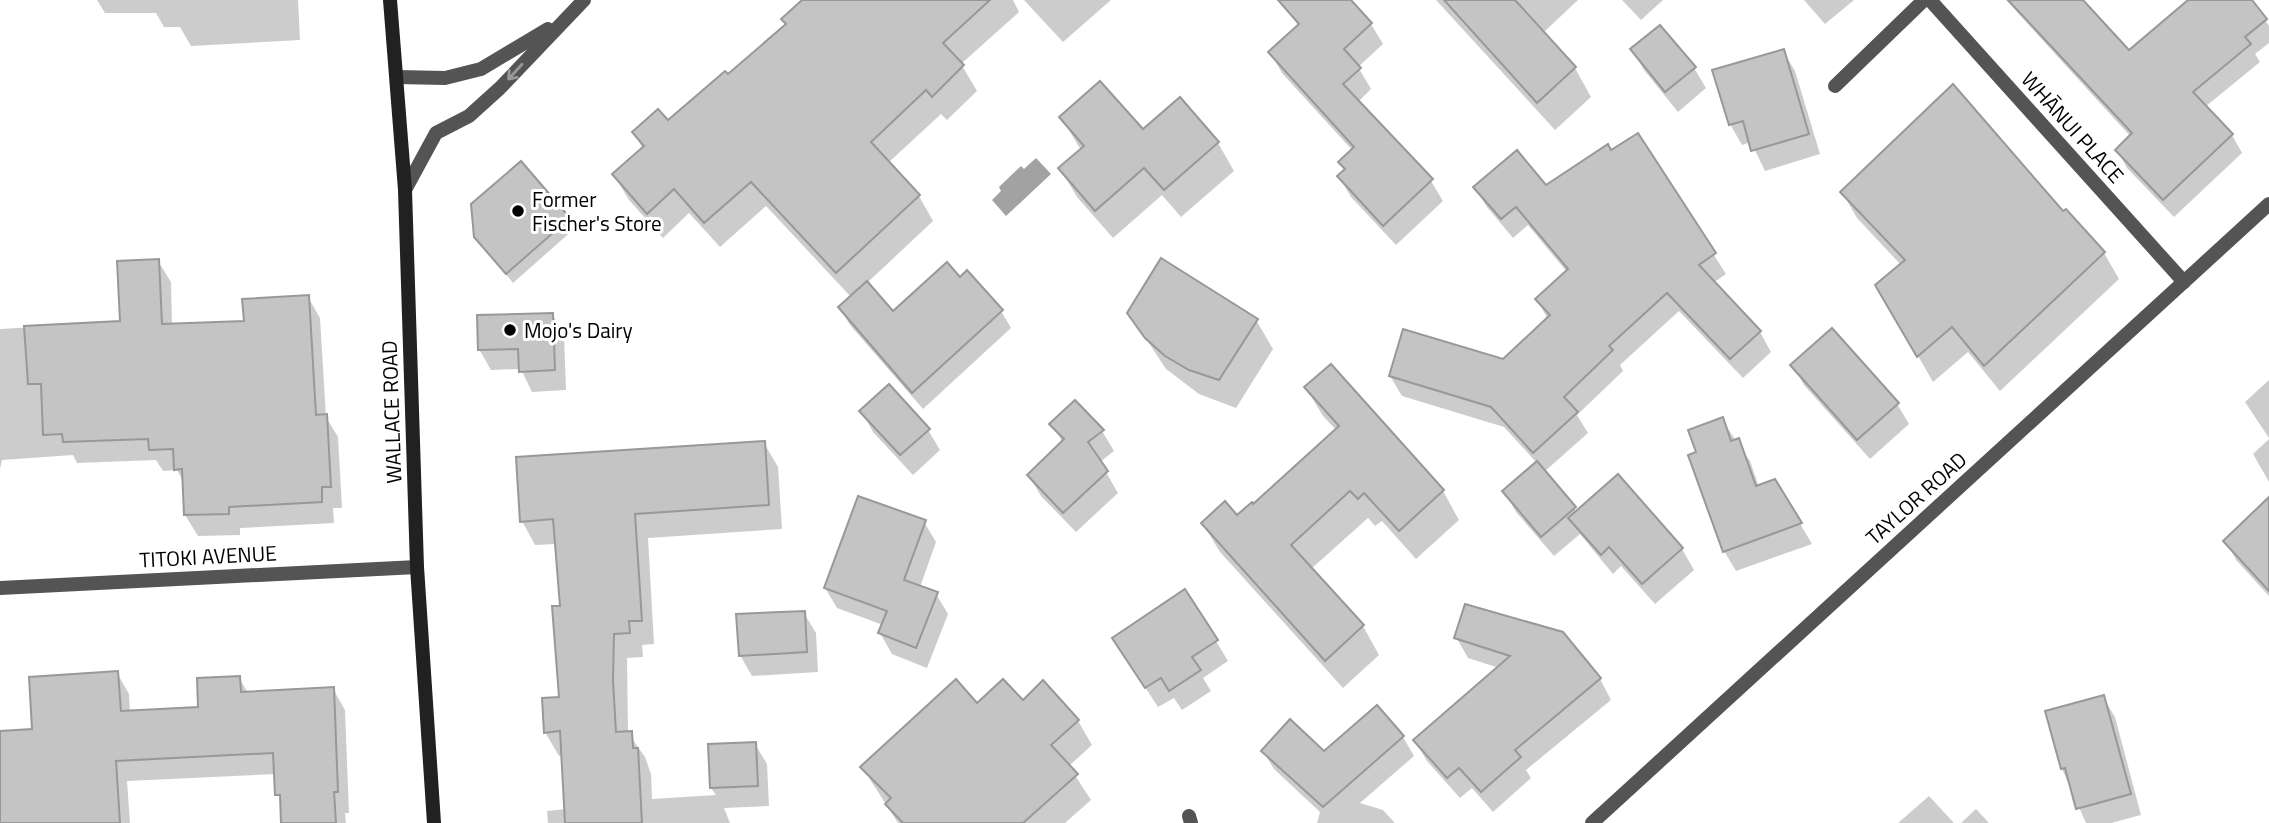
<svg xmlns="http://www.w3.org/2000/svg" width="2269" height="823" viewBox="0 0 2269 823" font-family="'Titillium Web',sans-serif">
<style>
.water{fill:#a2a2a2}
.shadow{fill:#0003}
.building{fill:#c4c4c4;stroke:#989898;stroke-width:2}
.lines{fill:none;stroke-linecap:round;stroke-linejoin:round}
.street{stroke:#545454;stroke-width:14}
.secondary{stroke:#212121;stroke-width:14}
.oneway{stroke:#989898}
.poi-dot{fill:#000;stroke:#fff;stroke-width:2.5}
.labels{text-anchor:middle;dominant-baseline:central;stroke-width:6;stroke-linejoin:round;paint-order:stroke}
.street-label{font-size:21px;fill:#000;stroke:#fff}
.poi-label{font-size:21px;fill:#000;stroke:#fff;text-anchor:start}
</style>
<rect width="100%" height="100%" fill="#fff"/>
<!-- water -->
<path class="water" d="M1036 158 1051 174 1006 216 992 200 1001 191 999 187 1021 166 1024 169Z"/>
<!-- shadow -->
<g class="shadow">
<path d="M97 0H298L300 40 191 46 180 27H164L156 13H105Z"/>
<path d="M804 0H1013L1019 12 961 64 977 91 947 120 941 114 888 163 919 196 933 221 867 283 893 313 960 279 1001 311 1011 328 923 409 850 325 840 308 851 297 766 206 720 247 689 213 663 238 629 200 614 175 643 149 634 133 668 123 728 77 787 25Z"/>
<path d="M1024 0H1111L1063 42Z"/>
<path d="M1302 0H1349L1371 24 1383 44 1358 67 1371 89 1358 102 1431 181 1443 201 1396 245 1351 197 1339 176 1345 171 1340 162 1353 151 1282 73 1270 52 1299 27 1290 11Z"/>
<path d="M1436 0H1578L1543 33 1575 68 1591 97 1555 130Z"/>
<path d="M1622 0H1663L1641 20Z"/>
<path d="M1804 0H1854L1825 24Z"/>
<path d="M2006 0H2080L2129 52 2191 0H2252L2269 26V43L2255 54 2260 62 2205 107 2232 135 2242 153 2174 217 2127 168 2117 150 2131 137Z"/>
<path d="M1632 50 1694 68 1706 88 1678 112 1644 70Z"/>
<path d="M1783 51 1795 71 1820 154 1765 171 1751 142 1742 145 1730 124Z"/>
<path d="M1061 117 1218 143 1234 171 1181 217 1162 195 1113 238 1077 197 1060 168 1081 150Z"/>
<path d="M1638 135 1726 274 1713 283 1760 332 1771 352 1743 378 1679 311 1620 365 1623 371 1577 415 1588 433 1544 472 1577 512 1618 476 1682 549 1694 570 1655 604 1621 566 1613 574 1580 534 1554 556 1516 512 1504 491 1537 463 1504 427 1402 396 1390 376 1503 361 1548 319 1537 300 1567 272 1528 225 1513 238 1487 207 1475 188 1546 187Z"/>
<path d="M1842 192 2063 214 2104 253 2119 279 2000 391 1968 352 1933 382 1878 286 1901 265 1857 218Z"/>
<path d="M568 219 574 229 513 283 475 236Z"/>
<path d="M158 261 171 282 172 326 246 323 308 297 320 318 326 417 338 437 342 508H333L334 523 240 528V535L198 536 185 515 184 483 177 470 163 471 156 460 77 463 73 455 2 460 0 469V329L122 322Z"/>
<path d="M1129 313 1256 320 1273 349 1236 408 1199 394 1166 369Z"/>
<path d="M552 314 564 335 566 390 532 392 521 369 491 370 479 349Z"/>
<path d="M1793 365 1897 404 1909 424 1870 459 1804 385Z"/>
<path d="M1330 366 1443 491 1459 520 1416 559 1382 521 1375 526 1368 518 1311 569 1363 626 1379 655 1343 688 1220 552 1203 524 1237 517 1253 507 1337 431 1323 416 1306 388Z"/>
<path d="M2269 380V438L2245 402Z"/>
<path d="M862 412 928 430 940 450 913 475 873 432Z"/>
<path d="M1722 420 1750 461 1759 487 1775 481 1812 544 1736 571 1724 551 1698 453Z"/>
<path d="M1052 424 1102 431 1114 451 1100 462 1118 493 1076 532 1041 496 1029 476 1063 443Z"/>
<path d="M2269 439V482L2253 454Z"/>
<path d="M764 443 778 467 782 529 648 538 654 644 642 645 643 657 627 658 628 733 645 757 651 774 652 799 716 795 711 788 755 744 767 764 769 806 724 808 730 823H548L547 811 566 809 563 756H559L545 732 560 698 561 608 557 544 535 545 522 521Z"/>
<path d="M2269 500V596L2237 561 2225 541Z"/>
<path d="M924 522 936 542 920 587 936 594 948 614 927 668 892 654 880 633 883 625 837 608 825 588Z"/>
<path d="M804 613 816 633 818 672 752 676 740 655Z"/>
<path d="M1562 634 1600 679 1611 700 1526 770 1531 778 1493 812 1472 788 1460 798 1427 761 1415 741 1499 668 1468 658 1456 637Z"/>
<path d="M1216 641 1228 661 1203 678 1211 691 1182 710 1174 698 1158 707 1126 658Z"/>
<path d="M117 673 129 694 130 713 200 709 239 678 248 693 333 689 345 710 349 813H345L346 823H283L276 774 127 781 130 823H0V733L34 730Z"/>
<path d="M2103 697 2115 717 2141 815 2111 823H2086L2062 769 2047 712Z"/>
<path d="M1022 702 1078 721 1092 745 1069 766 1091 800 1065 823H898L862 767 977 705Z"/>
<path d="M1376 708 1403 737 1414 756 1360 803 1383 810 1395 823H1317L1320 812 1274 769 1263 751 1324 753Z"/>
<path d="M1929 796 1954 823H1898Z"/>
<path d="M1976 809 1989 823H1961Z"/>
</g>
<!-- building -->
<g class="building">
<path d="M802 0H990L943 43 964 65 932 97 926 90 871 142 920 195 836 273 751 182 704 223 674 189 647 214 612 174 644 146 632 132 658 109 668 120 725 71 728 74 786 24 781 19Z"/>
<path d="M1278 0H1351L1372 23 1344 49 1361 68 1343 84 1433 179 1383 226 1337 176 1345 169 1338 162 1354 147 1268 52 1299 24Z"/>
<path d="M1444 0H1515L1576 67 1537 103Z"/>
<path d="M2008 0H2083L2129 50 2188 0H2252L2267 19 2245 37 2251 44 2193 92 2233 134 2163 200 2115 150 2132 133Z"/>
<path d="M1660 25 1696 67 1665 92 1630 49Z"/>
<path d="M1784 49 1809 134 1751 151 1743 121 1729 125 1712 70Z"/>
<path d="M1100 81 1143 129 1180 97 1219 142 1164 190 1144 168 1095 211 1058 168 1084 146 1059 117Z"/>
<path d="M1953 84 2063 211 2066 209 2105 252 1984 366 1952 327 1917 357 1875 285 1905 260 1840 192Z"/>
<path d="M1638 133 1716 253 1699 265 1761 331 1730 359 1667 293 1609 346 1613 350 1564 397 1578 412 1533 453 1491 407 1389 376 1403 329 1503 359 1550 315 1535 299 1568 269 1516 207 1501 219 1473 187 1517 150 1546 185 1608 144 1611 150Z"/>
<path d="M521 161 570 218 506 274 474 237 471 204Z"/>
<path d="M1161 258 1258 319 1219 380 1189 370 1165 356 1145 338 1127 313Z"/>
<path d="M159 259 162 324 244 321 242 299 309 295 316 415 327 414 331 487H322V502L229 507V514L184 515 182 469 174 470 173 449 149 450 148 439 63 442 62 434 43 435 41 384H28L24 326 120 321 117 261Z"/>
<path d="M947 262 960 277 967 270 1003 310 912 393 838 307 867 281 893 311Z"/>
<path d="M553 313 555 370 519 372 518 349 478 350 477 315Z"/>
<path d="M1832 328 1899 403 1857 440 1790 365Z"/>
<path d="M1331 364 1444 490 1399 531 1364 493 1358 499 1350 491 1291 545 1364 625 1325 661 1201 523 1225 501 1237 515 1252 502 1253 504 1339 426 1304 387Z"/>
<path d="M889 384 930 429 900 455 859 411Z"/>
<path d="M1075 400 1104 430 1088 442 1108 471 1063 513 1027 475 1064 439 1049 424Z"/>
<path d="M1723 417 1731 441 1739 438 1756 486 1775 479 1802 523 1723 552 1688 455 1696 452 1688 430Z"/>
<path d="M765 441 769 505 635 514 642 621H629L630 633 614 634 613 680 616 732 632 731 633 748H638L642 823H565L560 731 544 733 542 698 559 697 552 606H560L553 519 520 522 516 457Z"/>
<path d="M1537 461 1576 507 1541 537 1502 491Z"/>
<path d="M1618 474 1683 548 1642 584 1609 547 1601 555 1568 518Z"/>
<path d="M858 496 926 520 904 580 938 592 916 648 878 633 887 611 824 588Z"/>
<path d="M2269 497V591L2223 541Z"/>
<path d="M1185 589 1218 640 1192 657 1201 670 1169 691 1161 678 1145 688 1112 638Z"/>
<path d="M1465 604 1563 632 1601 678 1515 750 1521 757 1481 792 1459 768 1447 778 1413 740 1510 656 1454 638Z"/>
<path d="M805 611 807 652 739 656 736 614Z"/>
<path d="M118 671 121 711 198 707 197 678 240 676 241 692 334 687 338 792H334L336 823H281L280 795H275L273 753 116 761 120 823H0V731L32 729 29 677Z"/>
<path d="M956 679 977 703 1003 679 1023 700 1043 680 1079 720 1051 745 1078 774 1023 823H903L885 804 891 798 860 767Z"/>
<path d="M2104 695 2131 794 2076 809 2065 768 2061 769 2045 711Z"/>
<path d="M1377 705 1404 736 1323 807 1261 751 1290 719 1324 751Z"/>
<path d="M756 742 758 786 710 788 708 744Z"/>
</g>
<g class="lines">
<!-- street -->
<g class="street">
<path d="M1930 0 2184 282"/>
<path d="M397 77 445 78 481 69 548 29"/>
<path d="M1835 86 1924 0"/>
<path d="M405 190 436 133 469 116 500 88 584 0"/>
<path d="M0 588 417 567"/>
<path d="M1189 816 1191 823"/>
<path d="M1592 823 2269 204"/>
</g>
<!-- secondary -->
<path class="secondary" d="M390 0 405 190 417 567 434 823"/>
</g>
<!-- one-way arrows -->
<defs><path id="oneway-shaft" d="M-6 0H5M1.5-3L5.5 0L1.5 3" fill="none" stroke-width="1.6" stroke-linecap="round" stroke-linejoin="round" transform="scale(1.75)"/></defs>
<use class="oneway" href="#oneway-shaft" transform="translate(515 72) rotate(132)"/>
<!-- markers -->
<g class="poi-dot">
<circle cx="518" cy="211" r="7"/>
<circle cx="510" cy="330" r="7"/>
</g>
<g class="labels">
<!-- street labels -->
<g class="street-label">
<text transform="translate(2073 127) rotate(48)">WHĀNUI PLACE</text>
<text transform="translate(391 412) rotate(-92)">WALLACE ROAD</text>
<text transform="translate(1916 498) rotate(-42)">TAYLOR ROAD</text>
<text transform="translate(208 556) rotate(-3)">TITOKI AVENUE</text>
</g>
<!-- poi labels -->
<g class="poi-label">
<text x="532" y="199">Former<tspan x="532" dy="24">Fischer's Store</tspan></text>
<text x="524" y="330">Mojo's Dairy</text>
</g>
</g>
</svg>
